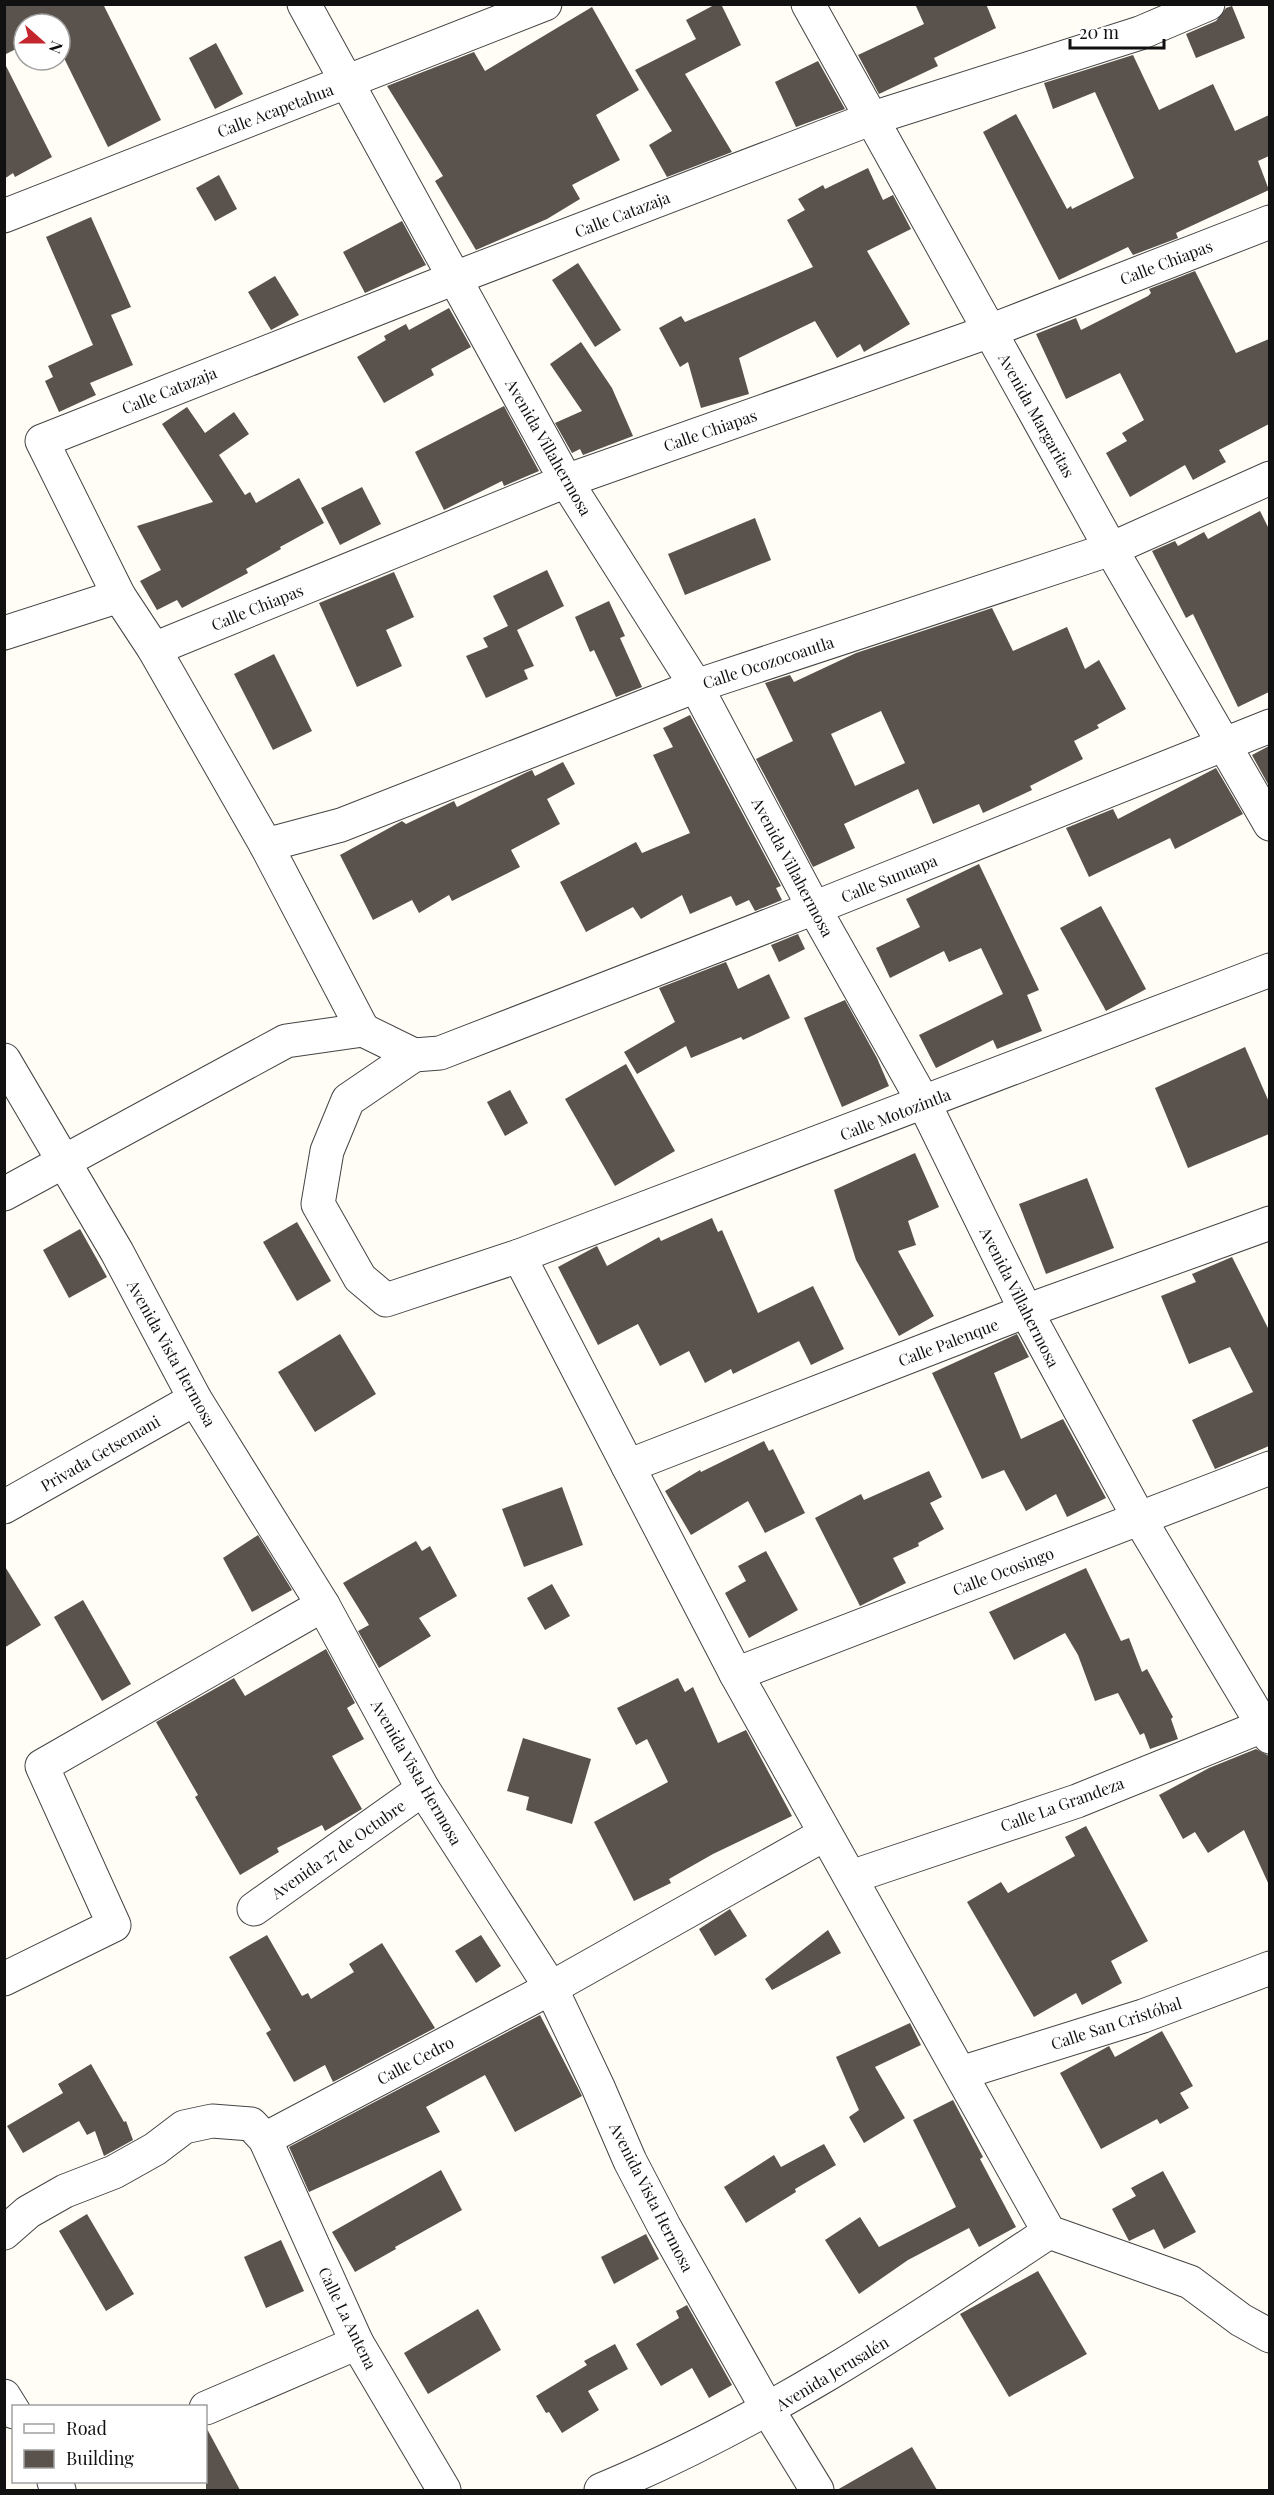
<svg xmlns="http://www.w3.org/2000/svg" width="1274" height="2495" viewBox="0 0 1274 2495" font-family="'Playfair Display',serif">
<style>
.building{fill:#5a524d;fill-rule:evenodd}
.lines{fill:none;stroke-linecap:round;stroke-linejoin:round}
.minor-casing{stroke:#444;stroke-width:35}
.minor{stroke:#fff;stroke-width:33}
.labels{text-anchor:middle;dominant-baseline:central;stroke-width:6;stroke-linejoin:round;paint-order:stroke}
.street-label{font-size:16px;fill:#111;stroke:#fff}
</style>
<rect width="100%" height="100%" fill="#fffdf5"/>
<!-- building -->
<g class="building">
<path d="M4 4H103L161 120 108 147 60 50V24H24V45L4 55Z"/>
<path d="M716 4H721L741 45 685 74 732 152 667 177 649 145 672 131 635 70 696 39 686 20Z"/>
<path d="M915 4H986L996 28 934 58 938 66 879 94 858 55 924 24Z"/>
<path d="M1232 6 1245 38 1196 58 1186 34 1216 21 1226 8Z"/>
<path d="M592 7 639 90 596 115 620 160 572 185 580 199 547 219 476 250 435 181 443 176 387 86 474 52 485 71Z"/>
<path d="M216 43 243 94 215 109 189 58Z"/>
<path d="M1133 55 1159 110 1213 84 1235 131 1269 115V156L1258 161 1269 190 1176 233 1178 238 1133 255 1128 247 1059 280 983 132 1016 114 1067 209 1071 206 1072 209 1134 178 1095 92 1053 109 1044 83Z"/>
<path d="M818 61 845 109 796 127 775 82Z"/>
<path d="M4 62 52 157 15 177 13 173 4 179Z"/>
<path d="M868 168 883 200 893 195 911 229 867 251 910 324 864 352 860 344 837 358 815 321 739 358 749 394 701 408 688 362 680 367 659 328 681 316 685 322 813 267 787 220 805 210 798 199 823 185 825 189Z"/>
<path d="M219 175 237 209 215 221 196 188Z"/>
<path d="M91 217 131 307 111 315 133 365 90 383 96 395 59 412 45 381 53 377 48 366 93 345 46 237Z"/>
<path d="M402 221 426 265 365 293 343 252Z"/>
<path d="M578 263 621 330 595 347 552 280Z"/>
<path d="M1195 271 1236 353 1269 339V424L1219 450 1226 462 1193 480 1185 465 1130 497 1106 453 1127 441 1122 433 1144 420 1120 373 1066 399 1036 334 1076 318 1081 330 1148 296 1151 293 1149 289Z"/>
<path d="M275 276 299 315 271 330 248 292Z"/>
<path d="M449 308 471 347 431 369 434 375 384 403 357 357 386 340 384 336 406 324 409 330Z"/>
<path d="M581 342 612 388 633 436 583 455 580 449 572 453 555 423 582 411 550 364Z"/>
<path d="M504 406 539 471 504 486 502 481 444 510 415 452Z"/>
<path d="M187 407 205 433 234 412 249 434 219 455 245 495 250 492 256 503 299 478 324 523 280 547 281 549 246 569 248 573 182 608 177 600 157 610 140 581 161 570 137 526 213 502 162 424Z"/>
<path d="M362 487 381 524 340 545 321 508Z"/>
<path d="M1260 511 1269 529V692L1238 707 1193 614 1186 618 1152 551 1175 541 1178 546 1204 532 1208 539Z"/>
<path d="M755 518 771 560 685 595 668 554Z"/>
<path d="M547 570 564 606 517 630 534 666 524 670 528 679 486 698 466 656 488 647 483 638 508 626 493 596Z"/>
<path d="M394 572 414 617 386 630 402 666 357 687 319 603Z"/>
<path d="M609 601 625 636 620 638 642 687 616 697 594 650 590 652 575 617Z"/>
<path d="M992 608 1013 651 1067 627 1085 669 1099 660 1126 709 1097 725 1099 728 1074 741 1083 759 1030 786 1032 790 983 813 979 804 933 824 918 789 844 824 855 848 813 867 756 759 793 741 765 683 790 675 794 682 856 653ZM881 711 905 763 855 786 831 734Z"/>
<path d="M274 654 312 731 273 750 234 674Z"/>
<path d="M690 715 781 886 776 888 782 900 755 911 749 900 736 906 731 896 690 914 682 895 641 919 633 907 586 932 560 882 636 842 642 853 690 833 653 755 673 747 663 728Z"/>
<path d="M1269 746V786L1252 755Z"/>
<path d="M563 762 575 784 547 799 560 824 511 850 520 867 452 901 449 895 419 913 412 900 373 920 340 855 402 821 406 824 454 801 457 807 525 773 532 770 535 776Z"/>
<path d="M1216 768 1243 814 1175 849 1170 838 1089 877 1066 828 1113 809 1118 819Z"/>
<path d="M979 864 1039 990 1027 995 1042 1031 997 1049 993 1040 936 1068 919 1035 1003 994 981 948 949 962 944 951 890 978 876 948 920 927 906 899Z"/>
<path d="M1101 906 1146 989 1106 1011 1060 928Z"/>
<path d="M798 934 805 949 779 962 771 945Z"/>
<path d="M726 962 738 989 769 974 790 1018 743 1040 741 1037 691 1058 686 1046 637 1074 624 1052 675 1022 659 988Z"/>
<path d="M845 1000 877 1058 889 1086 842 1107 804 1018Z"/>
<path d="M1245 1047 1269 1102V1134L1188 1168 1155 1088Z"/>
<path d="M626 1064 675 1151 615 1186 565 1099Z"/>
<path d="M510 1090 528 1123 505 1136 487 1102Z"/>
<path d="M915 1153 939 1207 908 1221 916 1245 898 1251 934 1316 899 1336 856 1260 834 1190Z"/>
<path d="M1087 1178 1114 1248 1046 1274 1019 1204Z"/>
<path d="M712 1218 718 1232 722 1230 758 1313 813 1286 844 1349 811 1365 799 1341 733 1374 731 1369 705 1383 689 1351 660 1366 638 1324 598 1345 558 1267 597 1246 607 1266 659 1237 661 1241Z"/>
<path d="M297 1222 331 1281 297 1301 263 1242Z"/>
<path d="M80 1229 107 1277 69 1298 43 1250Z"/>
<path d="M1232 1257 1269 1330V1446L1215 1469 1192 1420 1253 1392 1230 1347 1189 1364 1161 1296 1196 1282 1192 1274Z"/>
<path d="M340 1334 376 1394 315 1432 278 1372Z"/>
<path d="M1017 1334 1029 1357 994 1373 1021 1439 1063 1419 1106 1498 1067 1517 1056 1494 1026 1511 1004 1470 982 1479 932 1373Z"/>
<path d="M764 1441 769 1451 773 1449 805 1513 765 1533 748 1501 691 1535 665 1491 700 1470 701 1472Z"/>
<path d="M929 1471 942 1497 930 1503 944 1529 918 1543 919 1546 893 1558 906 1583 860 1606 815 1518 861 1494 864 1500Z"/>
<path d="M562 1487 583 1545 524 1567 502 1509Z"/>
<path d="M258 1535 292 1590 252 1612 223 1558Z"/>
<path d="M416 1541 422 1551 430 1546 457 1596 419 1618 431 1636 379 1668 358 1631 369 1625 343 1583Z"/>
<path d="M766 1551 798 1610 749 1638 725 1593 746 1581 738 1566Z"/>
<path d="M4 1565 41 1625 4 1648Z"/>
<path d="M1086 1568 1121 1641 1129 1638 1142 1672 1147 1669 1173 1717 1171 1719 1178 1739 1150 1749 1144 1733 1140 1735 1118 1693 1095 1701 1078 1655 1065 1633 1014 1660 989 1612Z"/>
<path d="M552 1584 570 1616 545 1630 527 1598Z"/>
<path d="M83 1600 131 1684 102 1701 54 1617Z"/>
<path d="M326 1649 355 1703 347 1708 364 1739 332 1756 362 1809 325 1831 322 1825 277 1848 279 1852 240 1875 195 1797 198 1795 156 1722 234 1678 245 1696Z"/>
<path d="M678 1678 685 1692 693 1687 718 1743 746 1730 792 1816 713 1854 669 1879 671 1883 634 1901 594 1822 668 1782 647 1739 636 1745 617 1708Z"/>
<path d="M523 1738 591 1759 572 1824 526 1810 529 1797 507 1791Z"/>
<path d="M1256 1749 1269 1756V1885L1244 1830 1208 1853 1195 1832 1183 1839 1159 1795 1209 1768Z"/>
<path d="M1086 1826 1148 1941 1111 1961 1122 1983 1082 2005 1076 1993 1034 2017 967 1902 1001 1882 1008 1893 1075 1856 1065 1837Z"/>
<path d="M730 1909 747 1936 715 1956 699 1929Z"/>
<path d="M828 1930 841 1953 772 1990 765 1979Z"/>
<path d="M267 1935 302 1996 308 1993 311 1999 354 1972 349 1964 382 1943 435 2028 333 2082 325 2065 294 2082 266 2033 271 2030 229 1957Z"/>
<path d="M481 1935 501 1966 476 1983 455 1951Z"/>
<path d="M540 2015 582 2096 515 2132 485 2075 426 2107 440 2132 309 2192 289 2147Z"/>
<path d="M910 2023 921 2045 875 2067 905 2118 864 2143 849 2117 859 2110 836 2057Z"/>
<path d="M1162 2031 1193 2086 1180 2093 1189 2108 1160 2124 1157 2119 1101 2149 1060 2073 1109 2046 1115 2057Z"/>
<path d="M91 2064 124 2122 126 2121 133 2140 104 2156 95 2131 87 2135 79 2121 23 2153 7 2126 63 2093 58 2084Z"/>
<path d="M953 2100 983 2157 980 2159 1016 2227 979 2247 969 2228 908 2260 859 2294 825 2240 860 2217 879 2247 956 2207 913 2120Z"/>
<path d="M824 2144 836 2165 795 2189 796 2192 746 2223 724 2187 774 2155 781 2167Z"/>
<path d="M441 2170 462 2210 395 2247 396 2249 355 2272 332 2232Z"/>
<path d="M1163 2171 1196 2232 1164 2249 1154 2229 1129 2241 1112 2209 1136 2196 1131 2188Z"/>
<path d="M87 2214 134 2294 106 2311 59 2231Z"/>
<path d="M646 2234 659 2259 614 2284 601 2257Z"/>
<path d="M281 2240 304 2291 266 2308 244 2257Z"/>
<path d="M1038 2271 1087 2354 1009 2397 960 2314Z"/>
<path d="M687 2305 732 2385 709 2398 692 2368 661 2386 636 2344 679 2318 676 2311Z"/>
<path d="M478 2309 501 2350 428 2394 404 2353Z"/>
<path d="M615 2344 628 2369 588 2391 599 2410 562 2433 549 2412 546 2413 536 2396 587 2365 584 2361Z"/>
<path d="M206 2427 240 2490H206Z"/>
<path d="M912 2447 937 2490H837Z"/>
</g>
<g class="lines">
<defs>
<g id="minor">
<path d="M304 4 566 481 696 686 814 908 924 1103 1026 1311 1139 1518 1270 1737"/>
<path d="M808 4 1111 549 1270 824"/>
<path d="M4 216 545 4"/>
<path d="M4 633 119 596"/>
<path d="M154 649 566 481 990 331 1270 222"/>
<path d="M266 845 341 825 696 686 1111 549 1270 478"/>
<path d="M363 1030 266 845 154 649 119 596 42 441 455 278 870 119 1140 33 1208 4"/>
<path d="M414 1055 348 1100 327 1151 318 1204 360 1278 386 1300 519 1256 1270 970"/>
<path d="M4 1060 117 1252 195 1399 323 1605 423 1789 551 1988 598 2087 630 2161 664 2226 768 2410 817 2490"/>
<path d="M4 1194 286 1041 363 1030 414 1055 440 1053 814 908 1270 726"/>
<path d="M519 1256 736 1674 1049 2232 1190 2282 1241 2320 1270 2336"/>
<path d="M628 1466 1026 1311 1270 1223"/>
<path d="M4 1507 195 1399"/>
<path d="M736 1674 1270 1468"/>
<path d="M851 1877 1077 1801 1270 1723"/>
<path d="M254 1909 423 1789"/>
<path d="M4 1979 114 1925 42 1766 323 1605"/>
<path d="M961 2073 1143 2016 1270 1968"/>
<path d="M265 2139 551 1988 825 1834"/>
<path d="M4 2233 28 2212 65 2191 114 2172 155 2149 184 2127 212 2121 251 2124 265 2139 357 2343 444 2490"/>
<path d="M4 2396 14 2412"/>
<path d="M206 2408 357 2343"/>
<path d="M54 2482 59 2490"/>
<path d="M601 2490C762 2423 905 2328 1049 2232"/>
</g>
</defs>
<!-- minor casing -->
<use href="#minor" class="minor-casing"/>
<!-- minor -->
<use href="#minor" class="minor"/>
</g>
<g class="labels">
<!-- street labels -->
<g class="street-label">
<text transform="translate(275 110) rotate(-21)">Calle Acapetahua</text>
<text transform="translate(622 214) rotate(-21)">Calle Catazaja</text>
<text transform="translate(1166 262) rotate(-21)">Calle Chiapas</text>
<text transform="translate(169 390) rotate(-22)">Calle Catazaja</text>
<text transform="translate(1037 415) rotate(61)">Avenida Margaritas</text>
<text transform="translate(710 430) rotate(-19)">Calle Chiapas</text>
<text transform="translate(549 447) rotate(60)">Avenida Villahermosa</text>
<text transform="translate(257 607) rotate(-22)">Calle Chiapas</text>
<text transform="translate(768 662) rotate(-18)">Calle Ocozocoautla</text>
<text transform="translate(793 867) rotate(62)">Avenida Villahermosa</text>
<text transform="translate(889 878) rotate(-22)">Calle Sunuapa</text>
<text transform="translate(895 1114) rotate(-21)">Calle Motozintla</text>
<text transform="translate(1020 1297) rotate(63)">Avenida Villahermosa</text>
<text transform="translate(948 1342) rotate(-21)">Calle Palenque</text>
<text transform="translate(172 1353) rotate(61)">Avenida Vista Hermosa</text>
<text transform="translate(100 1453) rotate(-30)">Privada Getsemani</text>
<text transform="translate(1003 1571) rotate(-21)">Calle Ocosingo</text>
<text transform="translate(417 1772) rotate(60)">Avenida Vista Hermosa</text>
<text transform="translate(1062 1804) rotate(-20)">Calle La Grandeza</text>
<text transform="translate(338 1849) rotate(-35)">Avenida 27 de Octubre</text>
<text transform="translate(1116 2023) rotate(-18)">Calle San Cristóbal</text>
<text transform="translate(415 2060) rotate(-28)">Calle Cedro</text>
<text transform="translate(652 2197) rotate(63)">Avenida Vista Hermosa</text>
<text transform="translate(348 2318) rotate(64)">Calle La Antena</text>
<text transform="translate(832 2373) rotate(-31)">Avenida Jerusalén</text>
</g>
</g>
<!-- border -->
<rect width="1274" height="2495" fill="none" stroke="#111111" stroke-width="12"/>
<!-- legend -->
<rect x="12" y="2405" width="195" height="78" fill="#ffffff" stroke="#a0a0a0" stroke-width="1.5"/>
<rect x="24" y="2424" width="30" height="9" fill="#ffffff" stroke="#a0a0a0" stroke-width="1.5"/>
<text x="66" y="2435" font-size="18" fill="#111111">Road</text>
<rect x="24" y="2450" width="30" height="18" fill="#5a524d" stroke="#a0a0a0" stroke-width="1.5"/>
<text x="66" y="2465" font-size="18" fill="#111111">Building</text>
<!-- north arrow -->
<g transform="translate(42 42) rotate(111)"><circle r="28" fill="#ffffff" stroke="#a0a0a0" stroke-width="1.5"/>
<path d="M0-4.5L10 22L0 15L-10 22Z" fill="#c4262e"/>
<text y="-9" font-size="16" font-weight="bold" text-anchor="middle" fill="#111111">N</text>
</g>
<!-- scale -->
<path d="M1070 39v9h94v-9" fill="none" stroke="#111111" stroke-width="3"/>
<text x="1079" y="39" font-size="18" fill="#111111" stroke="#ffffff" stroke-width="4.5" paint-order="stroke">20 m</text>
</svg>
